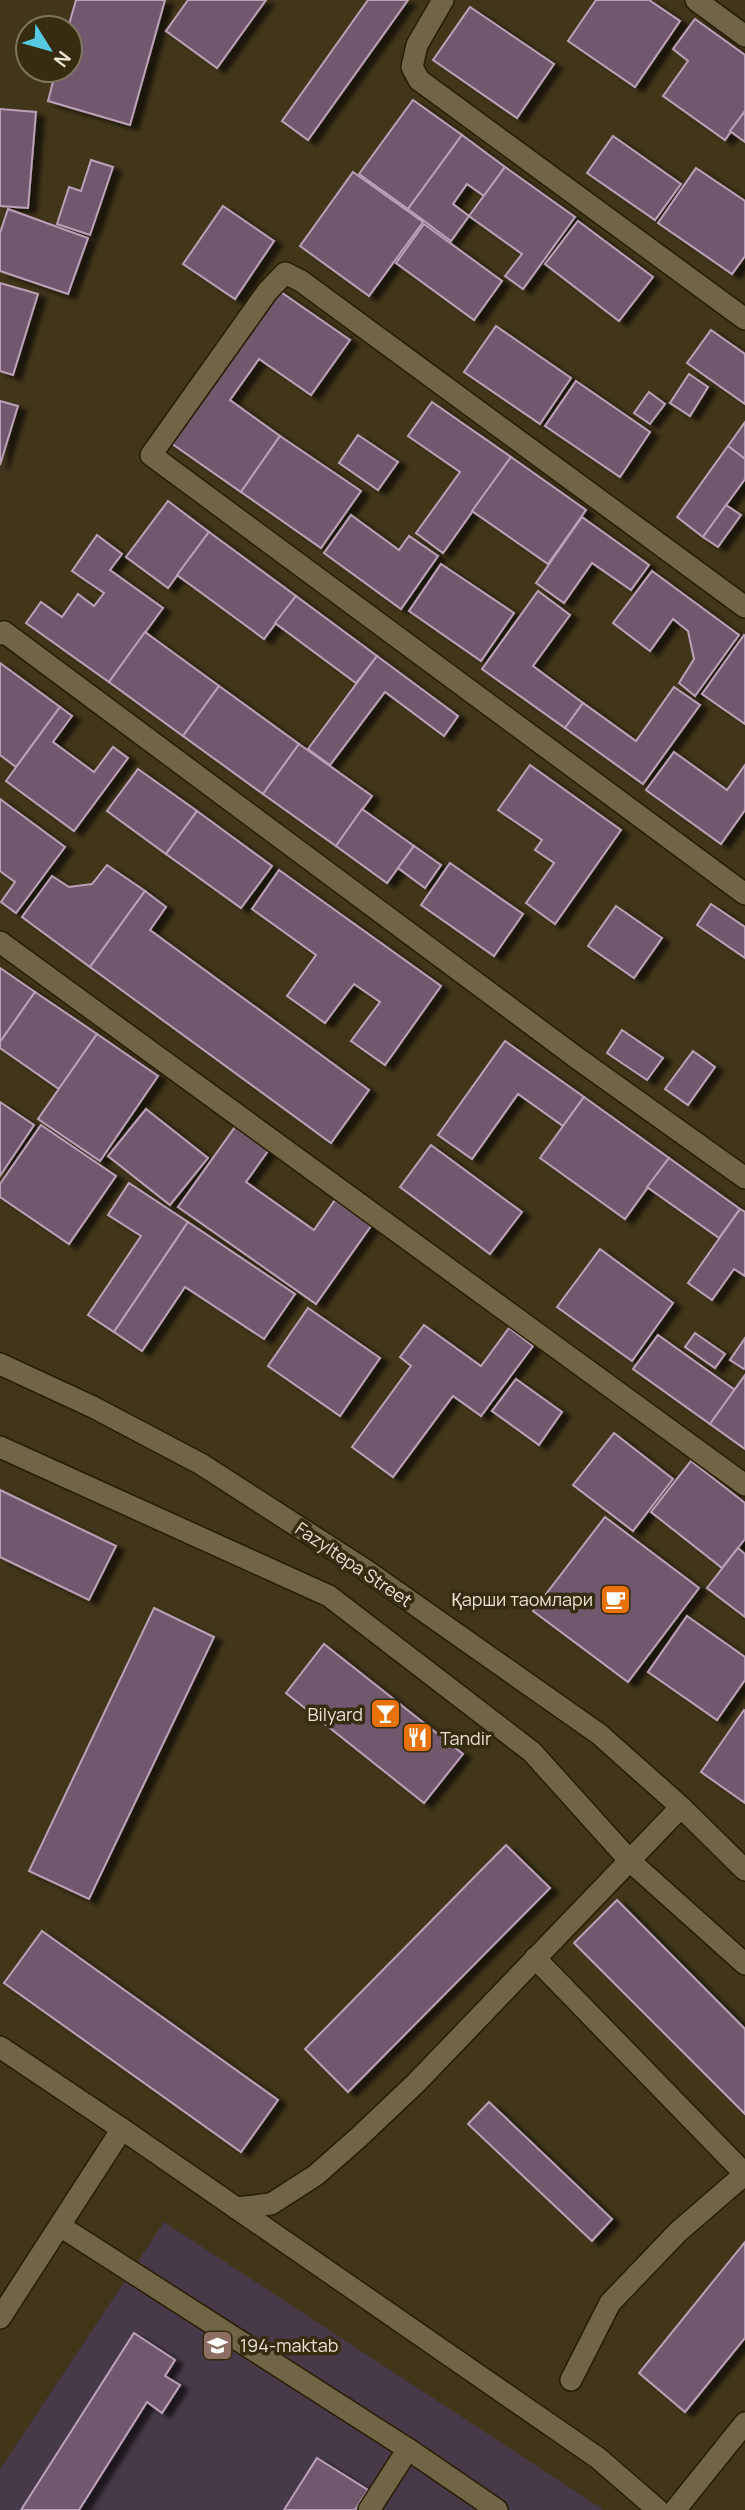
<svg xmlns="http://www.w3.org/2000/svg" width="745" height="2510" viewBox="0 0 745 2510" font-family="Manrope,sans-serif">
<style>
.education{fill:#473a48}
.building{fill:#71586d;stroke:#bca0b7;stroke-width:2;filter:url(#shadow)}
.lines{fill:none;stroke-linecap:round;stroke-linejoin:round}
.minor-casing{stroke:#271d02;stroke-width:24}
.minor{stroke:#716548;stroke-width:21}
.labels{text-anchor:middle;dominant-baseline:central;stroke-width:7;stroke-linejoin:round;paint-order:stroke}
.street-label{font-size:18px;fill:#e9e3d3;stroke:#362c10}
.poi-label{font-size:18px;fill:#e9e3d3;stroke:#362c10;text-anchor:end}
</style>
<defs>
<filter id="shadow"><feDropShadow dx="8" dy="4.5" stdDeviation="2" flood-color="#0009"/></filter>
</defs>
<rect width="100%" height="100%" fill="#41361a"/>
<!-- education -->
<path class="education" d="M164 2222 604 2510H0V2469Z"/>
<!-- building -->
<g class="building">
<path d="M76 0H165L130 125 48 101 56 70H70L68 28Z"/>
<path d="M188 0H266L217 68 166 31Z"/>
<path d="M368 0H408L308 140 282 121Z"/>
<path d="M596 0H649L680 21 635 87 568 41Z"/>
<path d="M470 7 554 64 517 118 433 60Z"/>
<path d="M695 19 745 55V111L725 140 663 96 688 61 673 49Z"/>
<path d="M413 100 462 135 408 209 359 174Z"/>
<path d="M0 109 36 112 28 208 0 206Z"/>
<path d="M745 111V142L730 131Z"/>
<path d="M462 135 505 167 484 196 467 184 453 204 469 216 451 241 408 209Z"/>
<path d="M613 136 681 184 655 220 587 173Z"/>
<path d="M91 160 113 167 90 235 57 224 69 187 81 191Z"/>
<path d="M505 167 575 217 523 289 505 276 522 254 469 216Z"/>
<path d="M696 168 745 201V256L732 274 658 223Z"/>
<path d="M353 172 423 222 369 296 300 246Z"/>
<path d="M223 206 274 241 235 299 183 264Z"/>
<path d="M8 209 88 238 68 294 0 271V233Z"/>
<path d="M578 221 653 277 619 321 545 264Z"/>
<path d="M424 224 502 281 474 320 396 263Z"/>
<path d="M0 283 38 294 13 375 0 371Z"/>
<path d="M275 288 350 340 311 395 259 359 230 400 280 436 241 492 168 441Z"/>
<path d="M496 326 571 378 540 424 464 372Z"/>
<path d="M711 330 745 354V404L687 363Z"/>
<path d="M689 374 708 387 690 416 670 403Z"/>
<path d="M576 381 650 432 620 477 545 426Z"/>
<path d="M649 392 665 404 650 424 634 413Z"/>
<path d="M0 401 18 406 0 465Z"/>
<path d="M432 402 511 457 443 553 416 533 460 472 408 436Z"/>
<path d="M745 422V459L728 446Z"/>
<path d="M358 435 398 462 378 490 339 463Z"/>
<path d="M280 436 361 491 321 548 241 492Z"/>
<path d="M728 446 745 459V479L703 537 677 517Z"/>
<path d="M511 457 586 510 548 564 472 511Z"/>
<path d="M168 501 209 532 168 588 126 557Z"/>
<path d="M726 505 741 515 718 547 703 537Z"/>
<path d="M351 515 399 550 409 536 438 556 401 609 324 553Z"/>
<path d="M582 517 649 565 631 590 592 563 564 603 536 583Z"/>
<path d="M209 532 296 596 264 639 177 575Z"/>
<path d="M97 535 122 554 110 570 163 608 109 682 26 623 41 602 62 617 78 594 94 606 104 593 72 571Z"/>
<path d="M441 564 514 613 481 661 409 611Z"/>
<path d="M652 571 739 635 695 696 679 683 694 659 688 631 673 619 650 651 613 623Z"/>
<path d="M538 591 570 615 533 666 583 703 565 728 482 669Z"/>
<path d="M296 596 377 656 356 683 275 623Z"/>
<path d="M145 632 219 686 183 736 109 682Z"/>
<path d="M744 635 745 636V724L702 694Z"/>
<path d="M377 656 458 716 444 736 385 692 330 765 308 749Z"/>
<path d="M0 663 60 707 16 767 0 755Z"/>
<path d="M219 686 299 744 263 794 183 736Z"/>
<path d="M674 687 700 705 643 784 565 728 583 703 636 741Z"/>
<path d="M60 707 72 716 53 742 94 772 113 747 128 758 74 831 6 781Z"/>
<path d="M299 744 372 796 336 846 263 794Z"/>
<path d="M674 752 727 790 745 765V810L721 844 646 790Z"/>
<path d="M530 765 621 830 555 924 526 903 554 863 535 850 542 840 498 810Z"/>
<path d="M138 769 197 811 166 854 107 811Z"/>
<path d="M0 799 65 847 16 913 1 902 15 882 0 871Z"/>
<path d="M362 809 414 846 387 883 336 846Z"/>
<path d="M197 811 272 866 241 908 166 854Z"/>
<path d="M414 846 441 865 425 888 398 868Z"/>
<path d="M450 863 523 914 494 956 421 905Z"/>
<path d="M107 865 145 891 90 967 22 917 52 876 69 887 92 884Z"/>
<path d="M279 870 441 986 385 1065 351 1041 380 1002 354 984 325 1023 287 996 316 955 252 909Z"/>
<path d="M145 891 166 907 150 930 369 1090 331 1143 90 967Z"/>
<path d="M711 904 745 927V958L697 925Z"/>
<path d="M616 906 662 938 634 978 588 946Z"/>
<path d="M0 968 35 992 0 1042Z"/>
<path d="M35 992 97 1034 59 1089 0 1048V1042Z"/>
<path d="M622 1030 663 1058 647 1080 607 1053Z"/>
<path d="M97 1034 158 1076 100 1161 38 1119Z"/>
<path d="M505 1041 584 1097 563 1126 518 1094 472 1159 438 1135Z"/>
<path d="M693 1051 715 1067 688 1105 665 1089Z"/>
<path d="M584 1097 669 1158 625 1219 540 1158Z"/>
<path d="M0 1102 34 1125 0 1176Z"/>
<path d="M146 1109 208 1158 170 1205 108 1156Z"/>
<path d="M41 1125 116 1176 69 1244 0 1197V1184Z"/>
<path d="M235 1127 268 1151 246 1182 314 1230 335 1200 371 1226 316 1304 178 1207Z"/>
<path d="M431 1145 522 1212 490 1254 400 1187Z"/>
<path d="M669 1158 740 1209 719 1238 647 1187Z"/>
<path d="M129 1183 188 1222 114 1332 88 1315 141 1236 108 1215Z"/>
<path d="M740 1209 745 1212V1276L734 1269 712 1300 688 1283Z"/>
<path d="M188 1222 295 1294 264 1339 185 1287 142 1351 114 1332Z"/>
<path d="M600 1249 673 1303 632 1361 557 1307Z"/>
<path d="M308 1308 380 1358 340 1416 268 1366Z"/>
<path d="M424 1325 481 1366 509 1328 533 1346 481 1416 453 1396 393 1477 352 1447 411 1366 400 1357Z"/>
<path d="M695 1333 725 1354 715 1368 685 1347Z"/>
<path d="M658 1335 735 1390 710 1424 633 1369Z"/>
<path d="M745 1338V1368L744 1369 730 1360Z"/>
<path d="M745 1375V1449L710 1424Z"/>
<path d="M516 1379 562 1412 539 1445 492 1411Z"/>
<path d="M614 1433 673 1479 633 1531 573 1485Z"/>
<path d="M691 1461 745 1503V1539L722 1568 651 1512Z"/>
<path d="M0 1490 116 1546 89 1600 0 1557Z"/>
<path d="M605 1517 699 1588 628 1682 533 1611Z"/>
<path d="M738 1548 745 1554V1617L707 1588Z"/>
<path d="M154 1608 214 1637 89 1899 29 1871Z"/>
<path d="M687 1616 745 1657V1680L717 1720 648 1672Z"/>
<path d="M324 1644 463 1754 424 1803 286 1693Z"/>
<path d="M744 1710 745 1711V1803L701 1772Z"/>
<path d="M506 1845 550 1888 348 2092 305 2049Z"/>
<path d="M617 1900 745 2029V2114L574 1943Z"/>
<path d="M42 1931 278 2100 241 2152 4 1983Z"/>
<path d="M489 2102 612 2219 592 2241 468 2124Z"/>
<path d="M745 2242V2338L685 2412 639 2373Z"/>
<path d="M134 2333 175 2360 165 2376 180 2385 162 2413 147 2402 79 2510H21Z"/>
<path d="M317 2458 368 2490 355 2510H284Z"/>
</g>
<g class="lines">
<defs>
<g id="minor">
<path d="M443 0 417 45 412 67 419 80 745 319"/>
<path d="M696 0 745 36"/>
<path d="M745 607 301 281 285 273 267 292 151 455 745 894"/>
<path d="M0 634 4 632 577 1058 745 1178"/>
<path d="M0 942 745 1485"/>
<path d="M0 1364 93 1407 201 1464 367 1571 599 1734 681 1807 745 1870"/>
<path d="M0 1447 329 1596 532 1752 630 1861 745 1964"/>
<path d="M535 1958 745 2174 678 2232 610 2303 571 2380"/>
<path d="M0 2047 122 2129 598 2458 658 2510"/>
<path d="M236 2208 271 2204 316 2175 359 2137 416 2083 681 1807"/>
<path d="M60 2226 408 2449 369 2510"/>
<path d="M0 2318 122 2129"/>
<path d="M408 2449 497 2510"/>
<path d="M675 2510 745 2423"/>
</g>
</defs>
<!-- minor casing -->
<use href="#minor" class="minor-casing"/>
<!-- minor -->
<use href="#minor" class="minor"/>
</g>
<!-- icons -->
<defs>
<symbol id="cafe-square" viewBox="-11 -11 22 22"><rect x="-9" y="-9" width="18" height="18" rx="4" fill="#e8710a" stroke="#362c10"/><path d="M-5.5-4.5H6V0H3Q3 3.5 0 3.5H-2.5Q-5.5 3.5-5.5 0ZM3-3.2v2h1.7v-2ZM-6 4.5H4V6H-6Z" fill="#fff"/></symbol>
<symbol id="bar-square" viewBox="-11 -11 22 22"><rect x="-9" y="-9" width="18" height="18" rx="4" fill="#e8710a" stroke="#362c10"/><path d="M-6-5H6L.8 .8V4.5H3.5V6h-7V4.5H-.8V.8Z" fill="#fff"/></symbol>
<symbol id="restaurant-square" viewBox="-11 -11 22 22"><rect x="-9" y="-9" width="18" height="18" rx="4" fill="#e8710a" stroke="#362c10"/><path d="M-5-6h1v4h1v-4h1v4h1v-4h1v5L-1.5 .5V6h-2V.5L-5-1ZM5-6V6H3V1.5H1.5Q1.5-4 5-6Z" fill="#fff"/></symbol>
<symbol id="school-square" viewBox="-11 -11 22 22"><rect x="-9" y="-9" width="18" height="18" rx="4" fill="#8d6e63" stroke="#362c10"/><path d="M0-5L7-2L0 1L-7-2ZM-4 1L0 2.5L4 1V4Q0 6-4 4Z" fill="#fff"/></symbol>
</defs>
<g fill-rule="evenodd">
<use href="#cafe-square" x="598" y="1582" width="35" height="35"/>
<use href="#bar-square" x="368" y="1696" width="35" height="35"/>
<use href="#restaurant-square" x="400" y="1720" width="35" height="35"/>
<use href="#school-square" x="200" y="2328" width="35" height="35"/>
</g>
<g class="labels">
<!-- street labels -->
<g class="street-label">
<text transform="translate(354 1564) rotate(34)">Fazyltepa Street</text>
</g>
<!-- poi labels -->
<g class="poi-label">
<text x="593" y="1599">Қарши таомлари</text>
<text x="363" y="1714">Bilyard</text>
<text x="440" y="1738" text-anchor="start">Tandir</text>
<text x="240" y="2345" text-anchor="start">194-maktab</text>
</g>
</g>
<!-- north arrow -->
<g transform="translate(49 49) rotate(127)"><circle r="33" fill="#362c10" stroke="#7e755e" stroke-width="2"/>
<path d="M0-5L12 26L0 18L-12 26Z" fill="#55cae0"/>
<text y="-10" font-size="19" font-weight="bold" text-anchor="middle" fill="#e9e3d3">N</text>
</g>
</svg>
